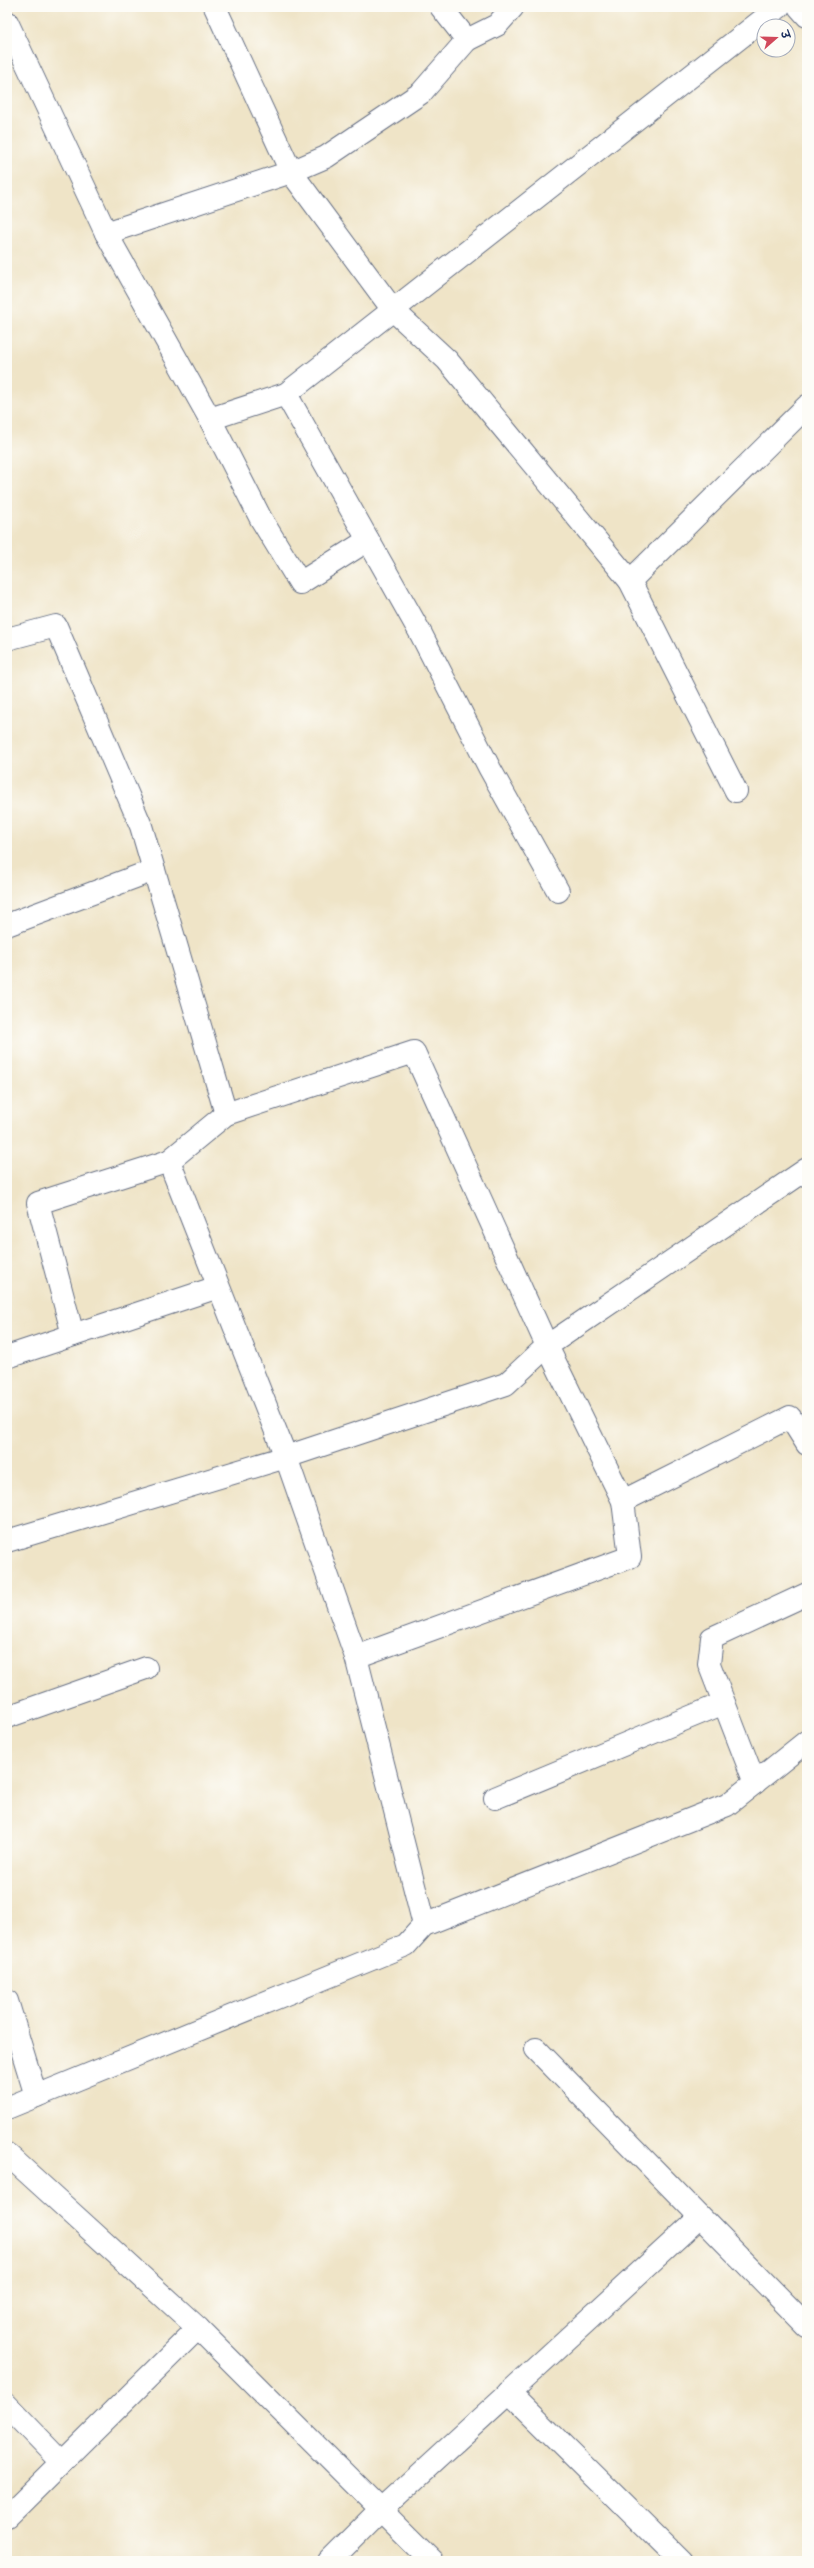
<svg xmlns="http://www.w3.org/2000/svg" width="814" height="2568" viewBox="0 0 814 2568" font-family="'Balsamiq Sans','Playpen Sans Deva',sans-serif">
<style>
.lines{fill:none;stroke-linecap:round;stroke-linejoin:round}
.street-casing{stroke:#656e83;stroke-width:24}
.street{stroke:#fff;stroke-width:22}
</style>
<rect width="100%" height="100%" fill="#fdfcf7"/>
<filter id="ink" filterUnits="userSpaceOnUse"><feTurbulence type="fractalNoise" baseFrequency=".025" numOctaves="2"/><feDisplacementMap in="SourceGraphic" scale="8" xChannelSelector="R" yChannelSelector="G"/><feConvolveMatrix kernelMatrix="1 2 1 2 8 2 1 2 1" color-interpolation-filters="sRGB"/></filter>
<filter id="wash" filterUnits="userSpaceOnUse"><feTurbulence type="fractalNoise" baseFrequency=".012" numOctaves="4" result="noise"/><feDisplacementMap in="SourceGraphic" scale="16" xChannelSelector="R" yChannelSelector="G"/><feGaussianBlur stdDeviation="0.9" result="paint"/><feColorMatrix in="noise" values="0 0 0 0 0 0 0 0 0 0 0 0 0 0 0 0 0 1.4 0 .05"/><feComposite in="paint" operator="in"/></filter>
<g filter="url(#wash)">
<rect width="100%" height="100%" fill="#efe4c7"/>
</g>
<g filter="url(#ink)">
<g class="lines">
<defs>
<g id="street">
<path d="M215 7 291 172 393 310 447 360 630 581 736 791"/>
<path d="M799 7 807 16"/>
<path d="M7 22 106 233 210 419 261 519 300 583 368 540"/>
<path d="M467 40 497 25 513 7"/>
<path d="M106 233 291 172 326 157 421 93 467 40 441 7"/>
<path d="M286 394 421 634 490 769 558 891"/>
<path d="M210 419 286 394 779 7"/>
<path d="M630 581 807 406"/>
<path d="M7 639 56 626 141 826 226 1114"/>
<path d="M7 925 154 870"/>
<path d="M169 1161 286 1457 356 1657 424 1925"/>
<path d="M73 1335 38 1203 169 1161 226 1114 414 1052 547 1346 623 1501 630 1557 356 1657"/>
<path d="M7 1357 218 1287"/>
<path d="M623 1501 790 1417 807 1444"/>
<path d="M7 1541 286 1457 506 1384 547 1346 807 1169"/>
<path d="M7 1717 146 1668"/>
<path d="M755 1783 709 1664 712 1638 807 1594"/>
<path d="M495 1798 724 1703"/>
<path d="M7 2001 36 2096"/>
<path d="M536 2049 807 2326"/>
<path d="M7 2108 406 1945 424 1925 727 1805 807 1741"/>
<path d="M7 2154 198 2328 7 2517"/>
<path d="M198 2328 432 2561"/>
<path d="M509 2392 680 2561"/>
<path d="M7 2405 62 2462"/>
<path d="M330 2561 381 2510 700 2217"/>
</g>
</defs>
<!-- street casing -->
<use href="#street" class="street-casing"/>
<!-- street -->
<use href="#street" class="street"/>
</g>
</g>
<!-- margin -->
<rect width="814" height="2568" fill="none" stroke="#fdfcf7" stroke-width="24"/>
<!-- north arrow -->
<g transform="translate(776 38) rotate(70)"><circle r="19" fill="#fdfcf7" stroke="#a3aaba"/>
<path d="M0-3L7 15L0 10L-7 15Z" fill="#d1495b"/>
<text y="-6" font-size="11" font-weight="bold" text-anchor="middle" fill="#1b2f5e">उ</text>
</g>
</svg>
